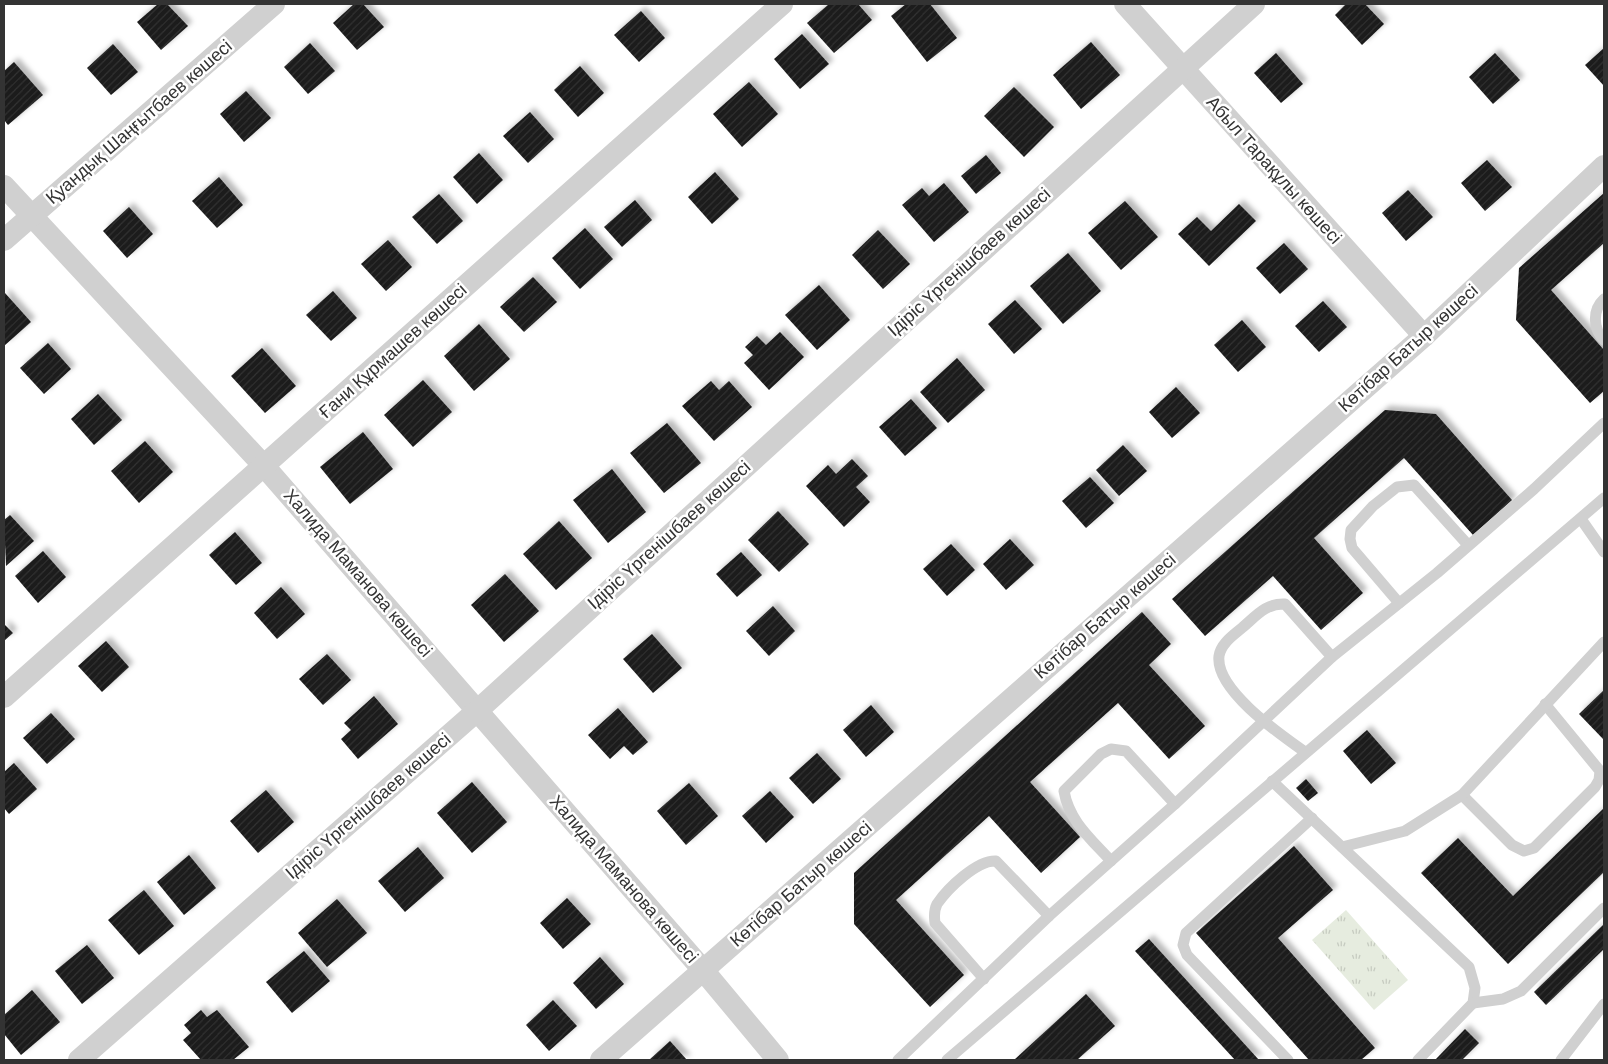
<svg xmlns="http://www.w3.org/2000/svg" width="1608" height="1064" viewBox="0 0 1608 1064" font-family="Helvetica,sans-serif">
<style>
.grass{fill:url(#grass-tufts)}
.building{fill:url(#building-hatch);filter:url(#shadow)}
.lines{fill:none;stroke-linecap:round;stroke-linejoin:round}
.lane{stroke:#d0d0d0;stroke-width:11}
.street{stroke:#d0d0d0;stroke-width:22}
.labels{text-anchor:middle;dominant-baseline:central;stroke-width:5;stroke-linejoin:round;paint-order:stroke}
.street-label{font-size:18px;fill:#333;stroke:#fff}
</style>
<defs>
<pattern id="grass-tufts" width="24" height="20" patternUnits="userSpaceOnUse" patternTransform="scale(1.25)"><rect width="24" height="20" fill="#e6ecdf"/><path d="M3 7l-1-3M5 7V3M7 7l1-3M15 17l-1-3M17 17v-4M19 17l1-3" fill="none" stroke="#c6cbc0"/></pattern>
<pattern id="building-hatch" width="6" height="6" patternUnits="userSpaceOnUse" patternTransform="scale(1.25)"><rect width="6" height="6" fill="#1a1a1a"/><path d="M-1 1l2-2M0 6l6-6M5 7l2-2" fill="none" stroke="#333"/></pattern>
<filter id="shadow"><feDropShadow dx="4.5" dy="-4.5" stdDeviation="2.5" flood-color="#0004"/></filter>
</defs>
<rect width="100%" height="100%" fill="#fff"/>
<!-- grass -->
<path class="grass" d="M1346 910 1408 980 1374 1010 1312 940Z"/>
<!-- building -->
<g class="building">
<path d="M158 4H167L188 26 161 50 137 22Z"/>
<path d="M354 4H363L384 27 357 50 333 23Z"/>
<path d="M829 4H858L872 20 834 53 807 23Z"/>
<path d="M906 4H930L957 38 927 62 891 16Z"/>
<path d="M1346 4H1365L1384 24 1362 45 1335 15Z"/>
<path d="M641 11 665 38 639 62 614 35Z"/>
<path d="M802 34 829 64 800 89 774 59Z"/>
<path d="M1091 42 1120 75 1081 109 1053 75Z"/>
<path d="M310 43 335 71 308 94 284 67Z"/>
<path d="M113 44 138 72 111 95 87 68Z"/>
<path d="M1604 48V86L1585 65Z"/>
<path d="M1276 53 1303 84 1281 103 1254 73Z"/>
<path d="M1495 53 1520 80 1493 104 1469 77Z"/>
<path d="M14 62 43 95 8 125 4 120V71Z"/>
<path d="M580 66 604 93 578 117 554 90Z"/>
<path d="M749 82 778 114 742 147 713 114Z"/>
<path d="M1014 87 1054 127 1024 157 984 116Z"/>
<path d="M246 91 271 118 244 142 220 114Z"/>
<path d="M530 112 554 139 528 163 503 136Z"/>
<path d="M479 153 503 180 477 204 453 177Z"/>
<path d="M986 155 1001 173 976 194 961 176Z"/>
<path d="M1487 160 1512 187 1485 211 1461 183Z"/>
<path d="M715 172 739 199 712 224 688 197Z"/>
<path d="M219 177 243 205 217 228 192 201Z"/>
<path d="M944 183 969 212 934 242 902 205 922 188 929 196Z"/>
<path d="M1408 190 1433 217 1406 241 1382 213Z"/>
<path d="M1604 193V243L1551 290 1604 350V391L1590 403 1516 320 1519 268Z"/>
<path d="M439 194 463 221 437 244 412 217Z"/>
<path d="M635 200 652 220 622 247 604 227Z"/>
<path d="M1125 201 1158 237 1121 270 1088 233Z"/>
<path d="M1239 204 1256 221 1209 266 1178 234 1197 217 1211 231Z"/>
<path d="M129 207 153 234 127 258 103 231Z"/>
<path d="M585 228 613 259 580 289 552 258Z"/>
<path d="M878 230 910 264 883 289 852 255Z"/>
<path d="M388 240 412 267 386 291 361 264Z"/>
<path d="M1284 243 1308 269 1280 294 1256 268Z"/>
<path d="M1068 253 1101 291 1063 324 1030 286Z"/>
<path d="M533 277 557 302 524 332 500 307Z"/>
<path d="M819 285 850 320 817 350 785 315Z"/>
<path d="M333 291 357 318 331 341 306 315Z"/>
<path d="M5 293 31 322 4 346V295Z"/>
<path d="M1015 300 1042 329 1014 354 988 324Z"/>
<path d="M1323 301 1347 327 1319 352 1295 326Z"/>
<path d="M1242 320 1266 347 1238 372 1214 345Z"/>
<path d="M479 324 510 359 474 391 444 356Z"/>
<path d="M780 332 804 357 769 390 744 363 753 355 745 347 757 336 766 345Z"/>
<path d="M48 343 71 369 44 394 20 368Z"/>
<path d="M262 348 296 386 265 413 231 376Z"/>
<path d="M957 358 985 390 948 423 920 392Z"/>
<path d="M423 380 452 412 413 447 384 415Z"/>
<path d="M711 381 719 390 729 381 752 407 714 441 682 406Z"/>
<path d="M1176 387 1200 413 1172 438 1149 412Z"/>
<path d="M98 394 122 420 94 445 71 419Z"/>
<path d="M911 399 937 428 905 456 879 427Z"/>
<path d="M1385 410 1436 414 1512 500 1473 535 1404 458 1314 538 1363 593 1321 630 1273 576 1205 636 1172 599Z"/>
<path d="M667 423 701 463 664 493 630 453Z"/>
<path d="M363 432 393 469 350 504 320 467Z"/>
<path d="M145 441 173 472 139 503 111 471Z"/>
<path d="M1123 445 1147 471 1119 496 1096 470Z"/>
<path d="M852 459 868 476 856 487 870 502 844 527 806 486 828 465 836 474Z"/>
<path d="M612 469 646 512 608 543 573 500Z"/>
<path d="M1090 477 1114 503 1086 528 1062 501Z"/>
<path d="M778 511 809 544 779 572 748 540Z"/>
<path d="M10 515 34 541 6 566 4 520Z"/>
<path d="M559 521 592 558 556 590 523 554Z"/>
<path d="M235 532 262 563 236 585 209 555Z"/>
<path d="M1010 539 1034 565 1006 590 983 564Z"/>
<path d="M951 544 975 570 947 596 923 569Z"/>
<path d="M43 551 66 577 38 603 15 576Z"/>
<path d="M741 552 762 575 737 597 716 574Z"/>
<path d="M505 574 539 611 504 642 471 605Z"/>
<path d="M281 587 305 614 277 639 254 613Z"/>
<path d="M773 606 795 631 769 656 746 631Z"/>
<path d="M1142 612 1171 644 1149 665 1205 726 1169 759 1118 703 1030 782 1080 837 1041 873 989 816 896 900 964 975 930 1007 854 924V873Z"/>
<path d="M4 624 13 633 4 641Z"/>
<path d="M652 634 682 668 653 693 623 659Z"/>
<path d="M106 641 129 667 102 692 78 666Z"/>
<path d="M327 654 351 680 323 705 299 679Z"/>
<path d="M1604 690V740L1579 714Z"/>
<path d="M374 696 398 724 358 759 341 739 351 730 344 723Z"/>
<path d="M871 705 894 732 866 757 843 730Z"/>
<path d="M618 708 648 742 633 755 624 746 610 759 588 735Z"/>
<path d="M51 713 75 739 47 764 23 738Z"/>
<path d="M1367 730 1396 763 1371 784 1343 751Z"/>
<path d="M817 753 841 779 813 804 789 778Z"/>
<path d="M14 763 37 789 9 814 4 808V772Z"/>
<path d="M1306 779 1318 793 1308 801 1296 788Z"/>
<path d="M472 782 507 822 472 853 437 813Z"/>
<path d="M689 783 718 816 686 845 657 811Z"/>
<path d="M266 790 294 822 258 853 230 821Z"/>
<path d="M770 791 794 817 766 843 742 816Z"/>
<path d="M1604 808V872L1508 964 1421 873 1458 838 1513 896Z"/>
<path d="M1294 846 1333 890 1278 938 1375 1048 1361 1060H1309L1196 933Z"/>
<path d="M418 847 444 878 405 912 378 881Z"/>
<path d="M189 855 216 888 184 915 157 882Z"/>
<path d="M144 890 174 926 139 955 108 920Z"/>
<path d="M567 898 591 924 563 949 540 923Z"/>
<path d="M337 899 367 933 327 967 298 933Z"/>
<path d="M1604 924V949L1546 1005 1534 992Z"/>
<path d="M1149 939 1259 1060H1235L1135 951Z"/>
<path d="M87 945 114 978 82 1004 55 971Z"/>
<path d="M304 951 330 981 292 1013 266 982Z"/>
<path d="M600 957 624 984 596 1009 573 983Z"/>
<path d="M32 990 60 1022 21 1055 4 1034V1015Z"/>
<path d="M1086 994 1115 1026 1077 1060H1014Z"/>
<path d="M553 1000 577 1026 549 1051 526 1025Z"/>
<path d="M201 1010 207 1017 217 1010 249 1047 233 1060H201L183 1040 191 1033 184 1025Z"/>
<path d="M1465 1029 1479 1043 1462 1060H1435Z"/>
<path d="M670 1041 687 1060H649Z"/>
</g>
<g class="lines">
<!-- lane -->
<g class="lane">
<path d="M1604 299C1592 310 1593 329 1604 340"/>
<path d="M1581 519 1604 552"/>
<path d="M1399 603 1352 548 1350 539 1351 530 1373 506 1397 487 1414 485 1468 545"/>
<path d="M1305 752C1281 735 1215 690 1219 656 1221 643 1234 635 1243 627 1256 616 1266 603 1285 604L1332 657"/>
<path d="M1272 781 1469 967 1475 988 1473 1003 1418 1060"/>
<path d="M1462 795 1512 845 1524 851 1534 848 1595 787 1599 780 1600 771 1545 704"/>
<path d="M1342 847 1405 831 1462 795 1604 642"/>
<path d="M1111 861C1091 839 1069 821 1064 791L1101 754 1111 749 1126 751 1175 804"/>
<path d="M984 979 935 923C934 916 934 910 937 904 948 888 977 860 996 861L1049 916"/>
<path d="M1473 1003 1503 999 1521 991 1604 908"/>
<path d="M898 1060 1049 916 1175 804 1332 657 1437 573 1534 489 1604 423"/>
<path d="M947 1060 1604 498"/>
<path d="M1288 1060 1187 955 1183 945 1186 933 1312 818"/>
<path d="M1561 1060 1604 1004"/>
</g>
<!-- street -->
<g class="street">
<path d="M1125 4 1424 336"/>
<path d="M4 186 264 466 703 970 778 1060"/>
<path d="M4 240 274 4"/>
<path d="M4 697 782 4"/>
<path d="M79 1060 478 710 1254 4"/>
<path d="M601 1060 1424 336 1604 166"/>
</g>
</g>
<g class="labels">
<!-- street labels -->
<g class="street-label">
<text transform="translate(139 122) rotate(-41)">Қуандық Шаңғытбаев көшесі</text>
<text transform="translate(1274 170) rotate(48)">Абыл Тарақұлы көшесі</text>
<text transform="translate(969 262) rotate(-42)">Ідіріс Үргенішбаев көшесі</text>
<text transform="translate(1408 348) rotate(-42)">Көтібар Батыр көшесі</text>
<text transform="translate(393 351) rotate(-42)">Ғани Құрмашев көшесі</text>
<text transform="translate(669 535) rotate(-42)">Ідіріс Үргенішбаев көшесі</text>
<text transform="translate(358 573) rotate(49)">Халида Маманова көшесі</text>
<text transform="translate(1105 616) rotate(-41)">Көтібар Батыр көшесі</text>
<text transform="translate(368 806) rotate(-41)">Ідіріс Үргенішбаев көшесі</text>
<text transform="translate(624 879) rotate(49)">Халида Маманова көшесі</text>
<text transform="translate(801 884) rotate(-41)">Көтібар Батыр көшесі</text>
</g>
</g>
<!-- border -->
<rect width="1608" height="1064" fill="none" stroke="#333333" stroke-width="10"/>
</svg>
